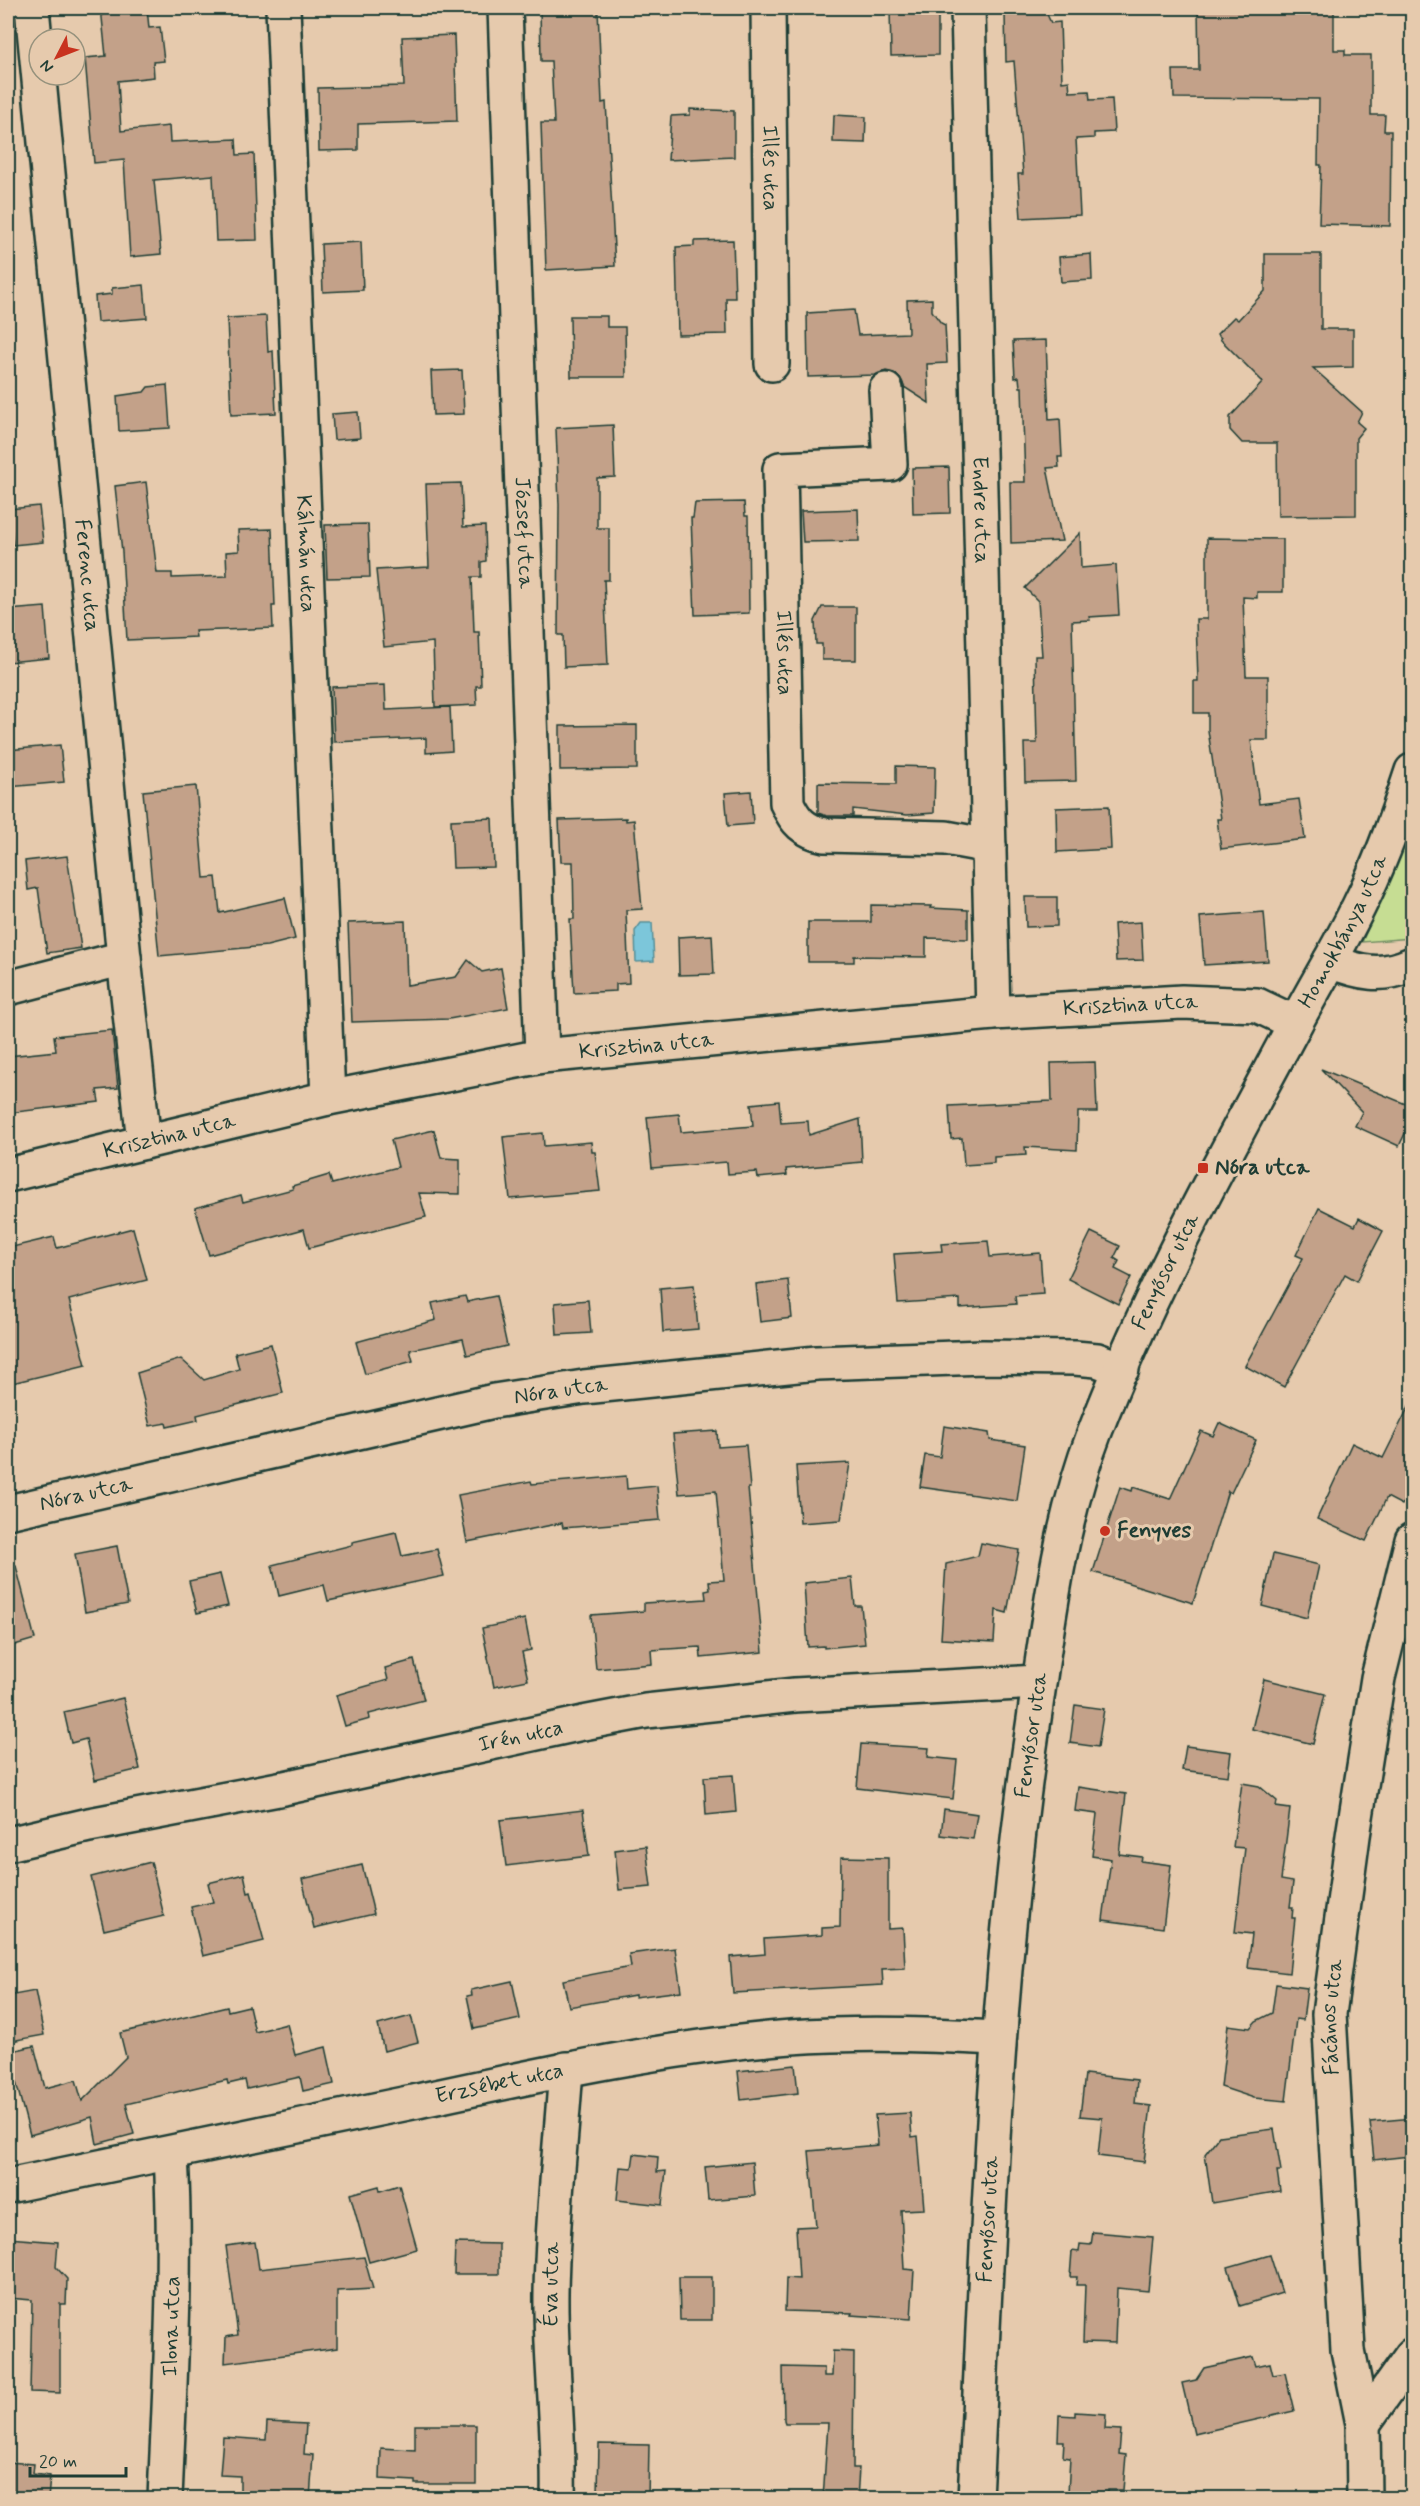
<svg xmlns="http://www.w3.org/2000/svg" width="1420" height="2506" viewBox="0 0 1420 2506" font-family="Mynerve,sans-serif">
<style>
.green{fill:#c6dd93;stroke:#728d64;stroke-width:1.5}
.water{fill:#7bc6da;stroke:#568f98;stroke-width:1.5}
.building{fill:#c3a189;stroke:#1f3d34;stroke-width:1.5}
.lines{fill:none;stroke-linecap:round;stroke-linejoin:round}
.minor-casing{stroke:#1f3d34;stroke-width:38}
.minor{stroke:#e6caad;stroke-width:33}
.poi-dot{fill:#c8321e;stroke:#e6caad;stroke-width:2}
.labels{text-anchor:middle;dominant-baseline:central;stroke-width:6;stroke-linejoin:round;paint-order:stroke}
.street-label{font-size:22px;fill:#1f3d34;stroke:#e6caad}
.poi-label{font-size:22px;font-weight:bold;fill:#1f3d34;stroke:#e6caad;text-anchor:start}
</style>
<rect width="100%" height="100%" fill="#e6caad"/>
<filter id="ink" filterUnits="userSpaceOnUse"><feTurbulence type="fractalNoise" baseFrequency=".0167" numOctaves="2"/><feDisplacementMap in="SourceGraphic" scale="12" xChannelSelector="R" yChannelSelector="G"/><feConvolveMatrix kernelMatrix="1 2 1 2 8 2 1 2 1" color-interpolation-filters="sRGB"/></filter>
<g filter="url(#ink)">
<!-- green -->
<path class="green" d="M1412 827V938L1362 942Z"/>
<!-- water -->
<path class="water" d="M641 923H652L654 961 636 962 635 931Z"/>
<!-- building -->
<g class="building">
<path d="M101 8H147L149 28 160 27 164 61 153 62 154 77 118 81 121 131 169 126 170 142 236 139 237 155 254 154 257 240 216 241 213 175 154 180 161 254 130 257 124 160 94 163 85 58 106 56Z"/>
<path d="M540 8H586V11L598 10 602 103 606 102 615 266 546 270 541 123H554L551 61H541Z"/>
<path d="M890 8H938V55L891 56Z"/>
<path d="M1198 8H1334V50H1345V55H1371V115H1385L1384 131H1391L1390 226 1319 224 1321 165H1318L1319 99 1174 98 1173 70H1199Z"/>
<path d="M1046 12 1051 23 1060 22 1062 82 1069 81 1070 92 1089 91 1090 100 1112 99 1114 132 1094 133V138L1076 139 1080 215 1021 218 1018 174H1023L1014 61 1006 62 1005 13Z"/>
<path d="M454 35 457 121 358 124V150L319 151 318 88 404 86 402 37Z"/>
<path d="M690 109 734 111V157L668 160 671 116 690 115Z"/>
<path d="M834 115 866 117 865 143 833 142Z"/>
<path d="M733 240 735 298H726L727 334 678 335 676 247 694 246V241Z"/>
<path d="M361 242 363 290 323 292 321 244Z"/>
<path d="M1091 254 1092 280 1061 282 1059 257Z"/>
<path d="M1265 254H1321V329H1353V367L1313 368 1362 412 1357 422 1364 428 1356 438V515L1278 516 1277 443H1242L1230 430V417L1263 382 1220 339 1221 338 1217 334 1234 317 1238 320 1265 291Z"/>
<path d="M144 285 147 318 97 322 95 296 112 294V288Z"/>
<path d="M932 299V311L941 323 945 325 947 363 927 364 929 403 904 387 901 379 894 373 886 371 875 375 808 377 807 313 854 310 858 335 908 333 907 300Z"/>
<path d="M266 316 268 352 273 351 276 413 231 415 227 318Z"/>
<path d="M570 316H607V327H625L626 377H571Z"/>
<path d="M1046 340 1049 420 1060 419 1062 457H1058L1059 467 1047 468 1062 541 1011 543 1010 482H1025L1022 387H1020L1019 377 1015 378 1013 341Z"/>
<path d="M462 370 464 414 433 415 431 371Z"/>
<path d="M167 385 170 428 119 431 117 396 144 392 148 387Z"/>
<path d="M358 412 360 438 334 440 332 414Z"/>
<path d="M613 425 615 477 597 478V528H609V580H604L608 665 564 667 563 635H558L559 505 556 428Z"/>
<path d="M949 467 950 513 913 514 912 468Z"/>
<path d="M146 482 157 573H172V578L227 576 226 552 239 551 238 530 272 529 275 606H272L273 628 195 631 196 637 127 640 122 552 115 486Z"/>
<path d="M461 483 463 527 485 526 486 561 481 562V577H472L474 632H479L481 686H476L477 705 435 707 433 642 384 647 376 570 429 567 426 484Z"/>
<path d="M744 502 745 516H748L749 613 695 615 691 518H693L695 503Z"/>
<path d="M39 506 43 542 13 545 9 509Z"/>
<path d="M858 509 859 541 803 542 801 511Z"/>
<path d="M368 524 370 577 327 578 325 525Z"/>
<path d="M1080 533 1081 568 1116 565 1119 615 1089 617 1090 620 1072 621 1076 781 1025 782 1024 743H1037L1035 656H1042L1038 601 1025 588Z"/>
<path d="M1207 538 1283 539V592H1257V598L1243 597 1246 676H1268V740H1251L1259 804 1299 799 1305 839 1221 849 1217 819H1221L1208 730V713H1194V681H1198L1196 619H1207Z"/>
<path d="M45 607 49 658 8 662V610Z"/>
<path d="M822 607H856V660H822V644H816L815 621Z"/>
<path d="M385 685 386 710 450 707 452 751 426 753V738L334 742 332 687Z"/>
<path d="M637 725V769L560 770V726Z"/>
<path d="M60 745 64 782 8 787V750Z"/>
<path d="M896 766 935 767 934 813 907 815 853 809V816H827L818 813V783L896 784Z"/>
<path d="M196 786 204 878 216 877 220 913 285 898 295 939 267 946 159 956 143 791Z"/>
<path d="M751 791 753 824 728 826 725 793Z"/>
<path d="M1109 806 1111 849 1057 852 1056 808Z"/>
<path d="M492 818 494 867 453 868 451 820Z"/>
<path d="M626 818V821L634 820 642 909 626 910 629 983 616 984V991L574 993 570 919H574L573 862H561L559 820Z"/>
<path d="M67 856 81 948 47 953 38 888 28 890 25 861Z"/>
<path d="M1025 897H1057V926L1026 927Z"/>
<path d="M871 905 931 906 930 908 968 910V939L926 938V957L854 956V962H808V922H871Z"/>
<path d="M1264 912 1268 961 1204 965 1200 917Z"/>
<path d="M405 921 407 985 456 977 468 960 482 972 501 968 508 1008 449 1019 352 1022 348 923Z"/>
<path d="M1141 922 1143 960 1116 961 1114 924Z"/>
<path d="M712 935 714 974 679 975 678 937Z"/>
<path d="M112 1030 118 1088 97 1090 99 1102 8 1113V1056L56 1051 54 1036Z"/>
<path d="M1095 1062 1097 1112H1078L1077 1150 1025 1147 1026 1155 994 1157V1163L964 1165 962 1138 951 1139 949 1106 1052 1101 1051 1063Z"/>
<path d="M1321 1069 1413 1107V1117L1399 1146 1355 1126 1362 1112Z"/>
<path d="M779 1101 781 1123 808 1121 809 1135 860 1119 862 1162 786 1169 787 1175 758 1178 757 1172 728 1174 727 1162 652 1168 647 1117 679 1114 681 1132 753 1126 751 1104Z"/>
<path d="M434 1130 441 1158 460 1159V1194L419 1193 426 1217 309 1248 304 1229 209 1255 195 1208 241 1195 243 1202 293 1189 292 1186 329 1175 332 1184 398 1167 391 1140Z"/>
<path d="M543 1133 544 1146 591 1142 592 1152H595L600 1191 510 1199 503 1137Z"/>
<path d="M1319 1208 1355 1226 1359 1218 1383 1231 1357 1281 1345 1274 1284 1387 1245 1366 1303 1258 1296 1255Z"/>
<path d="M133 1228 147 1280 69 1300 86 1365 8 1384V1248L54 1237 57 1248Z"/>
<path d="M1091 1232 1120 1246 1114 1258 1119 1261 1115 1269 1131 1277 1118 1304 1068 1279Z"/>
<path d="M988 1241 990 1257 1040 1253 1043 1294 1015 1296 1016 1304 960 1308V1299L898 1303 894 1254 942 1251 941 1244Z"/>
<path d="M788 1280 792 1318 760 1322 756 1284Z"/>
<path d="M694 1285 698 1329 663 1332 660 1288Z"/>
<path d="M465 1296 467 1302 496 1296 507 1346 467 1355 463 1339 410 1350 413 1361 365 1374 356 1342 436 1320 432 1303Z"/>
<path d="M588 1300 591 1333 557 1335 555 1303Z"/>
<path d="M271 1344 283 1393 197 1415 198 1420 167 1427 166 1423 150 1426 137 1373 181 1359 204 1380 239 1369 235 1353Z"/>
<path d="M1413 1398V1482L1402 1505 1387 1497 1366 1541 1317 1519 1352 1443 1383 1458Z"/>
<path d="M1219 1423 1256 1440 1231 1493 1228 1491 1193 1603 1093 1572 1120 1487 1132 1491 1133 1487 1170 1499 1201 1431 1213 1436Z"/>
<path d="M944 1426 989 1433 990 1440 1025 1445 1017 1501 920 1487 925 1455 940 1457Z"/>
<path d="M717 1431 718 1447 746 1445 750 1488H748L763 1652 701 1658 700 1647 651 1650 652 1664 596 1669 591 1615 644 1611V1603L706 1599 705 1591 710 1590 709 1581 724 1580 716 1491 679 1494 673 1434Z"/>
<path d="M850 1463 841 1520 800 1523 796 1466Z"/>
<path d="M626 1476 627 1489 657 1486 660 1520 563 1528 562 1523 467 1542 458 1495 531 1481 532 1484Z"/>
<path d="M396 1532 402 1556 437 1549 444 1576 328 1601 324 1585 279 1596 272 1565 352 1545V1542Z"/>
<path d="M981 1543 1019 1550 1007 1613 996 1610 994 1642 941 1639 946 1564 978 1556Z"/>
<path d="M117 1546 128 1604 85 1612 75 1554Z"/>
<path d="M1273 1554 1319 1565 1307 1618 1262 1606Z"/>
<path d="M16 1566 35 1639 8 1647V1567Z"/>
<path d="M220 1574 228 1606 197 1613 189 1581Z"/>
<path d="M852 1578 855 1606H861L865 1644 824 1648V1646L808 1647 804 1583Z"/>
<path d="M525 1619 531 1650 522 1652 528 1680 494 1687 482 1628Z"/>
<path d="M414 1660 424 1700 369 1714 370 1719 345 1726 336 1695 388 1680 385 1668Z"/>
<path d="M1264 1679 1325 1694 1313 1744 1252 1729Z"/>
<path d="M123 1698 140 1769 95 1780 86 1739 71 1743 64 1712Z"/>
<path d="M1075 1705 1104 1709 1098 1747 1070 1743Z"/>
<path d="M861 1744 929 1748 928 1757 957 1760 953 1799 857 1788Z"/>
<path d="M1186 1746 1231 1752 1228 1776 1182 1770Z"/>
<path d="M733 1775 736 1812 706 1815 704 1777Z"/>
<path d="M1242 1783 1259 1786 1277 1801 1276 1807 1290 1809 1281 1880 1293 1882 1290 1907H1293L1292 1918H1295L1289 1973 1248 1968 1252 1934 1235 1932 1245 1848 1233 1847Z"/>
<path d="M1078 1787 1126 1794 1119 1854 1142 1857 1141 1861 1171 1865 1163 1928 1103 1920 1111 1859 1092 1856 1097 1814 1075 1811Z"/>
<path d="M944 1809 977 1814 973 1839 941 1835Z"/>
<path d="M583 1810 589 1856 506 1866 500 1820Z"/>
<path d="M646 1846 651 1887 619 1890 615 1850Z"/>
<path d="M841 1857 888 1858V1929L903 1928 905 1968 882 1969 883 1985 733 1993 730 1957 765 1954 764 1939 822 1935V1928L840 1927Z"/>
<path d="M151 1862 164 1916 104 1930 91 1877Z"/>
<path d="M362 1865 374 1914 314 1928 302 1879Z"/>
<path d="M244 1874 248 1893 251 1892 264 1941 203 1956 191 1907 213 1902 208 1883Z"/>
<path d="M675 1948 681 1991 635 1997V1995L569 2007 563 1980 631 1967 629 1954Z"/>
<path d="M512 1981 520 2019 474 2029 467 1996 472 1995 471 1990Z"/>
<path d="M1276 1984 1307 1988 1303 2020 1296 2019 1286 2101 1254 2098 1221 2087 1228 2025 1250 2028 1256 2021 1272 2013Z"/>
<path d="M35 1991 44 2035 11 2041 8 2021V1996Z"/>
<path d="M249 2006 255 2032 287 2024 295 2055 326 2047 334 2084 303 2091 300 2077 247 2089 245 2080 228 2084 227 2080 126 2104 134 2134 97 2144 92 2117 30 2135 8 2052 34 2046 45 2088 76 2080 82 2101 126 2057 120 2033 227 2007 228 2011Z"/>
<path d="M411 2016 418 2042 384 2051 378 2025Z"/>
<path d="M795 2065 798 2093 741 2100 738 2071Z"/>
<path d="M1085 2074 1137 2080 1135 2104 1151 2106 1144 2162 1098 2156 1102 2118 1080 2116Z"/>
<path d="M910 2113 912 2137 918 2136 924 2209 901 2210 904 2269 914 2270 911 2319 851 2315 852 2313 785 2311 786 2278 799 2279 796 2227 816 2226 809 2151 878 2145 875 2115Z"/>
<path d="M1413 2118V2153H1409V2156L1374 2160 1370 2122Z"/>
<path d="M1274 2129 1281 2171H1277L1280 2191 1212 2203 1205 2154 1219 2136Z"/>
<path d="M634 2154 658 2157 657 2172 666 2171 662 2205 617 2200 620 2167 632 2168Z"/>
<path d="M752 2162 755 2196 708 2200 705 2167Z"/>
<path d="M399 2185 417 2249 369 2262 350 2194 379 2186 380 2191Z"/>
<path d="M1093 2232 1153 2237 1148 2291 1117 2288 1115 2343 1083 2342 1085 2285H1076L1077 2277H1070L1072 2251 1079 2252 1080 2244 1091 2245Z"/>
<path d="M8 2238 58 2242 56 2267 67 2279 66 2304H60V2393L30 2392 32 2300 8 2298Z"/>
<path d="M255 2242 259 2269 364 2257 373 2289 337 2291V2348L225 2363 226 2337 238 2335 226 2246Z"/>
<path d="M455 2243 499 2244V2274H454Z"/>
<path d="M1270 2255 1282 2293 1240 2306 1228 2267Z"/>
<path d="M679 2277H712V2320H680Z"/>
<path d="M833 2351 854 2352 853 2468H859L857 2499H823L828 2423H785L784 2420 783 2367 824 2368V2376H832Z"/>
<path d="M1253 2357 1256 2366 1270 2363 1273 2375 1285 2373 1294 2411 1194 2434 1182 2383 1196 2380 1204 2368Z"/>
<path d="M1075 2412 1106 2414 1105 2429 1121 2430 1119 2454 1126 2455 1123 2490H1108V2493L1094 2492V2495L1068 2493 1070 2458 1063 2457 1064 2441H1058L1059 2415 1075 2416Z"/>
<path d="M267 2422 306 2424 304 2454 313 2455 310 2499H240V2476L220 2475 223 2437 266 2440Z"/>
<path d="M415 2425H476V2484H415V2481L380 2479 381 2448 415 2450Z"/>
<path d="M599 2444 649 2445 648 2499H616V2494H598Z"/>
<path d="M8 2462 34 2464 33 2474 50 2476 48 2499H8Z"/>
</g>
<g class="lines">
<defs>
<g id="minor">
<path id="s1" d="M32 8 124 958 144 1142"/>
<path id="s2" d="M283 8 328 1098"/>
<path id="s3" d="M505 8 542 1056"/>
<path id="s4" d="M768 8 772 364"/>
<path id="s5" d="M968 8 993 1013"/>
<path id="s6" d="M886 390 890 464 780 469 787 803C795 821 804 831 825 835L946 838 989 846"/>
<path d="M1330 961C1360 973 1382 978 1412 964"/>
<path d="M8 988 124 958"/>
<path id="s7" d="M8 1175 328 1098 542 1056 993 1013 1182 1002 1257 1005 1295 1023"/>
<path id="s8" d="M8 1512 494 1401 584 1387 817 1363 983 1357 1075 1358 1097 1360 1122 1369"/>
<path id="s9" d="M8 1844 89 1825 284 1788 583 1723 646 1711 795 1695 1039 1682"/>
<path id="s10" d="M8 2186C143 2159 278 2131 413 2102 538 2075 663 2047 791 2037 860 2032 929 2034 998 2038"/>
<path d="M1363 2424 1412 2355"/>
<path id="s11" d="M165 2498C170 2383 177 2269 171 2154"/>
<path id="s12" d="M558 2498C560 2430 550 2362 551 2293 552 2218 561 2143 566 2069"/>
<path id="s13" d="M975 2498C988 2238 995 1977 1034 1719 1048 1623 1059 1525 1094 1434 1148 1293 1223 1159 1294 1026 1315 986 1339 947 1359 906 1381 862 1397 817 1412 771"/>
<path id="s14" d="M1364 2498 1363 2424 1348 2350 1329 2014 1353 1836 1378 1678 1412 1540"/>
</g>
</defs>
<!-- minor casing -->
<use href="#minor" class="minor-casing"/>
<!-- minor -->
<use href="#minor" class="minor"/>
</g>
</g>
<!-- markers -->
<g class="poi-dot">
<rect x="1197" y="1162" width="12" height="12" rx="3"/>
<circle cx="1105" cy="1531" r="6"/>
</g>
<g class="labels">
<!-- street labels -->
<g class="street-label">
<text stroke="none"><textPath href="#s4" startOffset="160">Illés utca</textPath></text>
<text stroke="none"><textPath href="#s5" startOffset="502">Endre utca</textPath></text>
<text stroke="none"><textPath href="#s3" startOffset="525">József utca</textPath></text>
<text stroke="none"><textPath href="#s2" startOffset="546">Kálmán utca</textPath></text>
<text stroke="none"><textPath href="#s1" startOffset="570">Ferenc utca</textPath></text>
<text stroke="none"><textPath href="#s6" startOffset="368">Illés utca</textPath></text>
<text stroke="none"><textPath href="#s13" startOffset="1635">Homokbánya utca</textPath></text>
<text stroke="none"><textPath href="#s7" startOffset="1138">Krisztina utca</textPath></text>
<text stroke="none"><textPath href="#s7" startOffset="652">Krisztina utca</textPath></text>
<text stroke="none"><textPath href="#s7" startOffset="166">Krisztina utca</textPath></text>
<text stroke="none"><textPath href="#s13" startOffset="1251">Fenyősor utca</textPath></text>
<text stroke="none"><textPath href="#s8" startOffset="566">Nóra utca</textPath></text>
<text stroke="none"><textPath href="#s8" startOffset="80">Nóra utca</textPath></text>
<text stroke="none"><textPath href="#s13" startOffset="765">Fenyősor utca</textPath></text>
<text stroke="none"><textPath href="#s9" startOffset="524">Irén utca</textPath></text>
<text stroke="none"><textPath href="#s14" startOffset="483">Fácános utca</textPath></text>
<text stroke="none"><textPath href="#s10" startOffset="502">Erzsébet utca</textPath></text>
<text stroke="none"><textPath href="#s13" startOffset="279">Fenyősor utca</textPath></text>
<text stroke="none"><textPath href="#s12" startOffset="214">Éva utca</textPath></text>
<text stroke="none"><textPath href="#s11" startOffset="172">Ilona utca</textPath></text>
</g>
<!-- poi labels -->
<g class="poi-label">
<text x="1215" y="1168">Nóra utca</text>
<text x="1117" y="1531">Fenyves</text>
</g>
</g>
<!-- margin -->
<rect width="1420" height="2506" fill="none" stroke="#e6caad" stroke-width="30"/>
<rect x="15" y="15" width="1390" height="2476" fill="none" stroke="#1f3d34" stroke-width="2" filter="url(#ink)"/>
<!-- north arrow -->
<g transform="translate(57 57) rotate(228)"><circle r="28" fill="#e6caad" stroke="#96927d" stroke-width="1.5"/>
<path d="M0-4.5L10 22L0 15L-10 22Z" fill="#c8321e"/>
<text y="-9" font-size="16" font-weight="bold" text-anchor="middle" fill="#1f3d34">N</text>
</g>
<!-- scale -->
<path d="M30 2467v9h96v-9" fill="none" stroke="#1f3d34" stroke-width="3"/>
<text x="39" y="2467" font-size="18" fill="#1f3d34" stroke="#e6caad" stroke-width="4.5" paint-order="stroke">20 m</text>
</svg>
